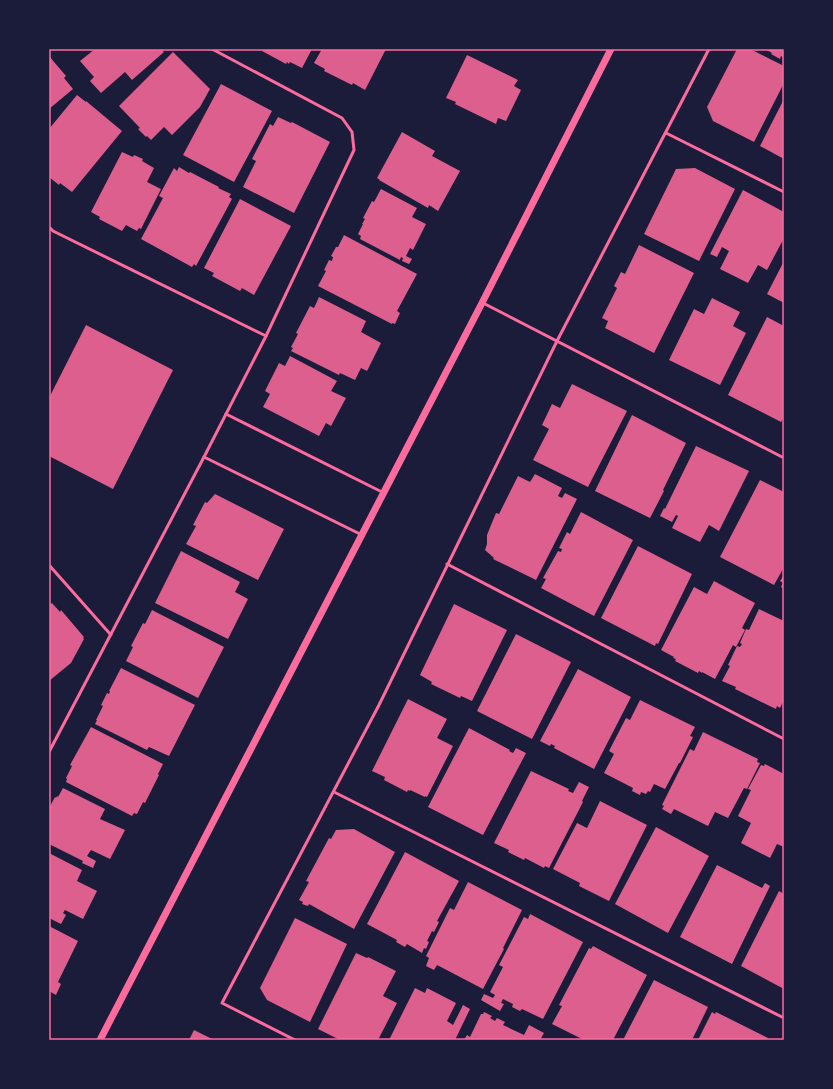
<svg xmlns="http://www.w3.org/2000/svg" width="833" height="1089" viewBox="0 0 833 1089" font-family="'Public Sans',sans-serif">
<style>
.building{fill:#dd5f8e}
.lines{fill:none;stroke-linecap:round;stroke-linejoin:round}
.service{stroke:#ff6b9d;stroke-width:3}
.tertiary{stroke:#ff6b9d;stroke-width:7}
.neatline{fill:none;stroke:#ff6b9d;stroke-width:1.5}
</style>
<rect width="100%" height="100%" fill="#1b1b3a"/>
<!-- building -->
<g class="building">
<path d="M95 49H161L164 52 132 80 125 72 101 93 90 81 94 77 80 61Z"/>
<path d="M260 49H312L302 68 290 62 289 64 287 62 286 64 262 51 263 50Z"/>
<path d="M322 49H386L365 90 353 83 352 85 324 71 325 69 314 63Z"/>
<path d="M737 49H750L784 66V83L754 142 713 121 707 107Z"/>
<path d="M765 49H784V58L781 56 780 59 771 54 772 53Z"/>
<path d="M173 52 210 89 200 107 172 135 164 127 151 140 147 136 146 137 138 129 140 128 119 106Z"/>
<path d="M467 55 518 80 514 86 521 90 506 121 498 118 496 124 455 104 456 102 446 98Z"/>
<path d="M49 56 66 76 64 78 73 89 49 109Z"/>
<path d="M221 84 272 111 234 182 183 155Z"/>
<path d="M77 95 86 102V101L122 131 72 192 60 183 59 185 49 177V129Z"/>
<path d="M784 99V159L760 146Z"/>
<path d="M278 117 291 123 292 122 330 142 294 213 243 187 256 161 252 159 270 124 273 126Z"/>
<path d="M402 132 435 151 432 156 460 171 438 211 429 205 428 208 379 180H380L377 178Z"/>
<path d="M122 152 133 157 134 155 143 159 142 161 154 168 147 182 161 189 141 229 139 228 137 231 126 225 122 231 99 219 100 217 91 212Z"/>
<path d="M179 167 189 173 190 172 219 187 218 188 231 194 229 197 232 199 196 266 194 264 192 267 141 239 163 198 159 196 174 168 177 171Z"/>
<path d="M695 168 735 189 699 261 644 234 676 169Z"/>
<path d="M381 189 417 208 412 217 426 224 413 250 410 248 406 256 412 259 409 264 402 261 403 258 401 257 400 260 360 239 361 236 358 234 363 224H362L365 219 363 218 372 201 374 202Z"/>
<path d="M743 190 784 212V238L767 270 758 265 748 283 720 269 729 251 722 247 717 257 710 254Z"/>
<path d="M240 199 291 226 254 295 242 288 240 291 212 276 214 273 204 268Z"/>
<path d="M344 235 417 274 397 311 400 313 395 324 392 323V324L318 286 326 271 324 270 329 260 332 261 333 257 331 256 336 247H338Z"/>
<path d="M639 245 694 273 654 353 605 328 608 321 602 318 617 288 614 286 621 272 625 274Z"/>
<path d="M784 261V303L767 294Z"/>
<path d="M319 297 366 321 361 332 381 343 367 371 361 368 355 380 340 373 339 375 291 351 293 348 291 347 298 334 296 333 310 306 314 308Z"/>
<path d="M712 298 740 312 733 326 746 333 720 385 669 360 694 309 704 314Z"/>
<path d="M767 317 784 326V417L781 422 728 395Z"/>
<path d="M86 325 173 370 113 489 49 456V398Z"/>
<path d="M290 356 337 381 331 391 346 398 331 426 326 423 319 436 263 407 270 394 265 391 279 363 285 366Z"/>
<path d="M572 384 627 411 588 487 533 460 549 429 542 425 552 404 560 408Z"/>
<path d="M632 415 686 443 663 490 664 491 650 518 595 491Z"/>
<path d="M696 446 749 471 719 531 709 525 700 542 672 528 678 516 676 515 672 522 660 516 664 508 665 509Z"/>
<path d="M535 474 562 488 558 496 562 498 565 493 577 499 536 580 493 559 494 558 485 550 487 544V535L491 525 496 513 499 514 518 476 530 482Z"/>
<path d="M760 480 784 492V567L774 585 720 557Z"/>
<path d="M215 494 284 529 258 580 186 544 196 526 193 525 205 502 207 503Z"/>
<path d="M581 512 633 540 594 616 541 588 546 579 543 578 558 551 561 552 562 549 559 548 567 532 570 534Z"/>
<path d="M638 546 692 574 658 644 656 643 655 646 601 618Z"/>
<path d="M181 551 240 582 235 592 248 599 228 639 155 603Z"/>
<path d="M784 575V589L781 587 783 583 780 581Z"/>
<path d="M714 581 755 603 742 628 745 630 736 647 733 645 715 679 702 672V673L699 671 698 673 675 661 676 659 673 658 674 657 661 650 694 587 707 594Z"/>
<path d="M52 603 60 612 61 610 84 637 83 638 84 639 71 663 49 681V605Z"/>
<path d="M454 604 507 630 472 701 461 696 460 698 431 684 432 682 420 675Z"/>
<path d="M759 609 784 621V700L780 708 777 706 776 709 735 689 736 687 722 681 730 666 728 665 737 646 740 647 742 644 740 643 746 629 749 630Z"/>
<path d="M152 610 224 647 198 698 126 661 133 647 131 646 143 623 145 624Z"/>
<path d="M516 634 571 662 532 739 477 711Z"/>
<path d="M121 668 195 705 169 756 149 747 147 750 95 724 97 720H96L103 706 101 705 107 693 109 694 110 691H109Z"/>
<path d="M578 669 631 697 594 769 554 748 555 746 551 744 550 746 540 741Z"/>
<path d="M408 699 447 719 437 738 453 746 427 797 425 796V797L410 790V791L408 790 407 792 384 780 385 777 372 771Z"/>
<path d="M640 700 695 727 690 736 693 737 680 763H679L665 789 654 784 650 792 648 791 646 794 641 792 640 795 632 791 633 788 604 773 614 754 609 751 626 718 630 720Z"/>
<path d="M91 727 163 764 158 774 159 775 145 803 143 802 137 814 134 813 132 816 66 782 67 779 66 778 72 766 70 765Z"/>
<path d="M469 728 510 750 509 751 513 753 516 748 526 753 483 835 428 807Z"/>
<path d="M703 732 758 759 757 762 760 763 747 789 744 788 728 818 715 812 708 826 674 809 671 814 662 809 664 806 662 805 690 749 694 751Z"/>
<path d="M765 764 784 774V847L777 844 770 858 741 843 751 823 738 816 751 790 748 789 761 765 764 766Z"/>
<path d="M531 771 569 789 568 791 573 793 579 782 589 787 582 801 583 802 549 868 545 866 544 868 525 858 524 860 508 852 509 850 494 843Z"/>
<path d="M63 788 105 809 100 819 125 830 110 859 91 850 87 856 96 861 93 868 82 863 83 861 49 844V808L55 797 56 798 57 796 58 797Z"/>
<path d="M600 801 647 825 609 901 579 886 580 883 553 869 577 823 587 828Z"/>
<path d="M656 827 709 856 668 933 615 904Z"/>
<path d="M354 829 395 852 354 929 309 904 308 906 302 904 303 902 299 900 309 882 306 881 329 838 331 839 336 830Z"/>
<path d="M405 852 459 881 437 921 439 922 434 932 432 931 427 941 429 942 426 949 424 948 422 953 407 944 405 947 396 942 397 940 367 924Z"/>
<path d="M49 853 82 870 77 881 97 891 83 919 65 910 63 913 66 915 61 924 49 918Z"/>
<path d="M717 865 762 888 765 883 770 886 732 964 680 937Z"/>
<path d="M468 882 522 910 503 948 504 949 483 989 437 965 434 970 426 966 429 958 426 956 450 908 454 910Z"/>
<path d="M779 891 784 894V989L741 966Z"/>
<path d="M530 914 583 942 543 1019 522 1009 520 1011 512 1007 513 1004 503 999 501 1003 504 1004 500 1011 481 1000 484 994 493 998 495 995 490 992 503 967 499 965 524 917 528 919Z"/>
<path d="M295 918 347 944 310 1022 267 1000 260 988Z"/>
<path d="M49 926 78 941 58 982 61 984 56 995 49 991Z"/>
<path d="M593 946 647 975 613 1040H584L552 1024 562 1006 559 1005 589 948 591 949Z"/>
<path d="M356 953 367 958 368 957 396 971 383 996 397 1003 378 1040H340L318 1029Z"/>
<path d="M654 980 708 1007 692 1040H623Z"/>
<path d="M415 988 425 993 427 988 456 1003 447 1021 453 1025 463 1005 470 1009 455 1040H389Z"/>
<path d="M484 1012 492 1016 490 1018 495 1021 497 1018 505 1022 503 1025 524 1035 529 1025 544 1033 540 1040H464L467 1035 470 1037 481 1014H483Z"/>
<path d="M712 1012 715 1014 716 1012 768 1038 767 1040H698Z"/>
<path d="M194 1030 214 1040H189Z"/>
</g>
<g class="lines">
<!-- service -->
<g class="service">
<path d="M666 133 784 192"/>
<path d="M49 227 53 231 266 336"/>
<path d="M483 303 784 458"/>
<path d="M226 414 384 493"/>
<path d="M204 457 362 535"/>
<path d="M447 564 784 739"/>
<path d="M49 565 111 635"/>
<path d="M49 752 204 457 266 336 354 150 352 132 342 118 212 49"/>
<path d="M334 792 784 1018"/>
<path d="M295 1040 222 1003 379 705 557 341 709 49"/>
</g>
<!-- tertiary -->
<path class="tertiary" d="M100 1040 482 303 611 49"/>
</g>
<!-- border -->
<rect width="833" height="1089" fill="none" stroke="#1b1b3a" stroke-width="100"/>
<rect x="50" y="50" width="733" height="989" class="neatline"/>
</svg>
